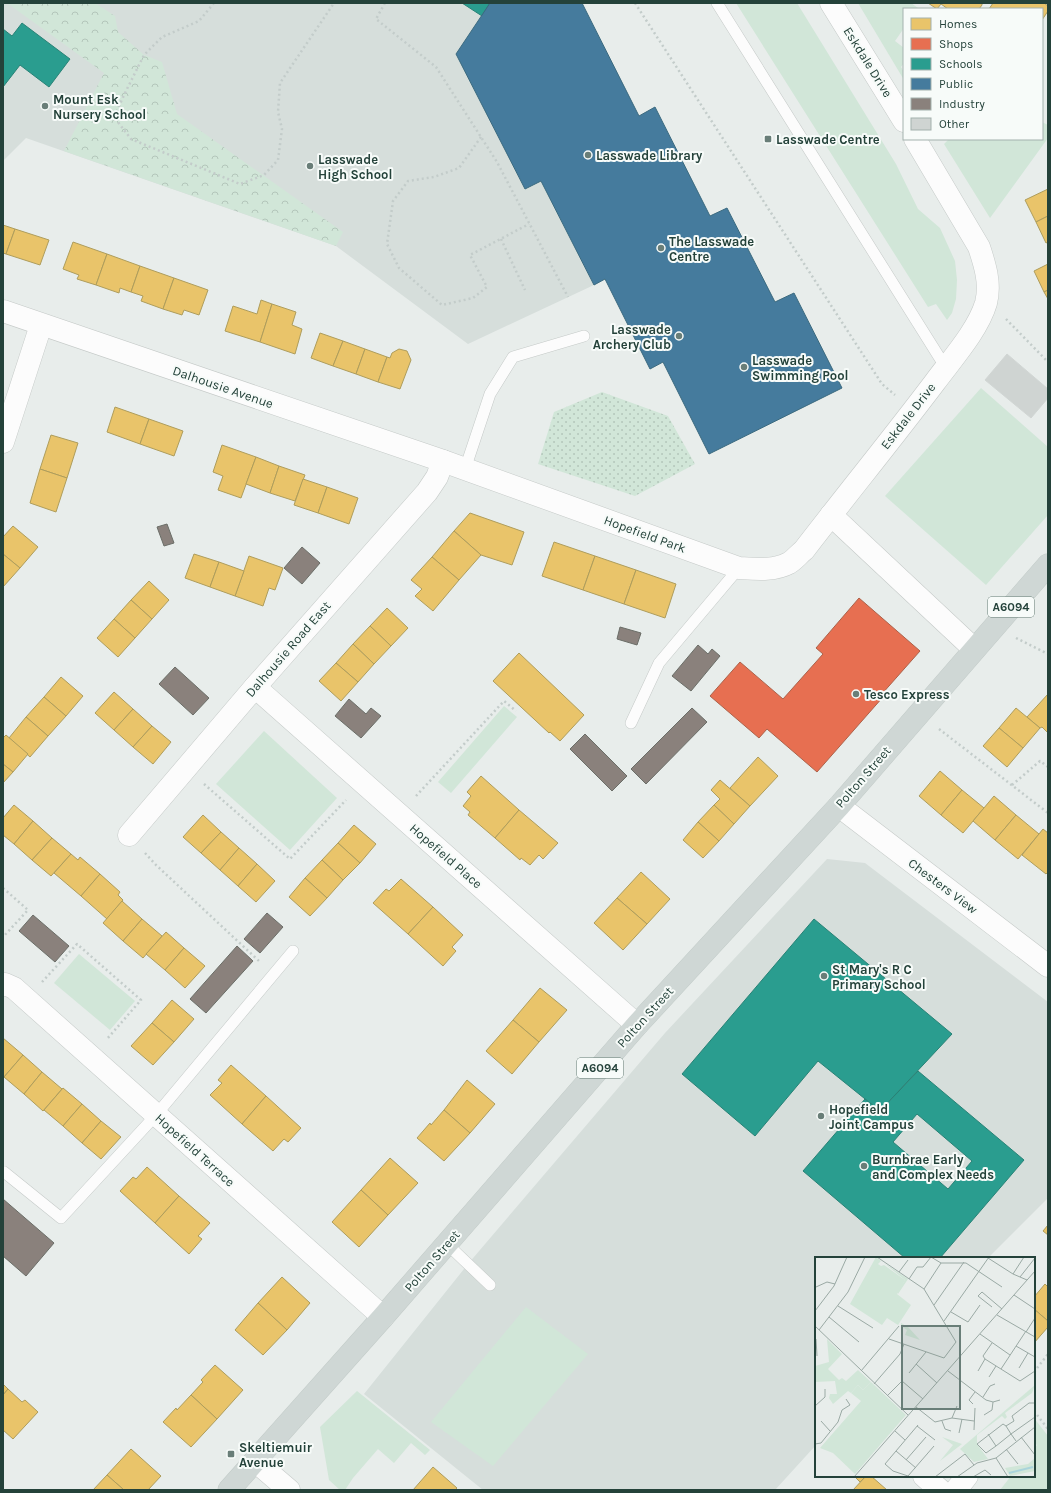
<svg xmlns="http://www.w3.org/2000/svg" width="1051" height="1493" viewBox="0 0 1051 1493" font-family="Karla,sans-serif">
<style>
.built{fill:#d6dedb}
.green{fill:#d1e6d8}
.forest{fill:url(#forest-crowns)}
.park{fill:url(#park-dots)}
.homes{fill:#e9c46a;stroke:#ae9d5c}
.shops{fill:#e76f51;stroke:#ac624a}
.schools{fill:#2a9d8f;stroke:#288276;fill-rule:evenodd}
.public{fill:#457b9d;stroke:#3b6a7f}
.industry{fill:#8a817c;stroke:#6b6e68}
.building{fill:#cfd4d2;stroke:#d1d6d4}
.lines{fill:none;stroke-linecap:round;stroke-linejoin:round}
.service-casing{stroke:#c5cac8;stroke-width:12}
.minor-casing{stroke:#c5cac8;stroke-width:23}
.primary-casing{stroke:#c3ccc9;stroke-width:23}
.path{stroke:#c3ccca;stroke-width:2.5;stroke-dasharray:2 3;stroke-linecap:butt}
.service{stroke:#fcfcfc;stroke-width:11}
.minor{stroke:#fcfcfc;stroke-width:22}
.primary{stroke:#cfd7d5;stroke-width:22}
.poi-dot{fill:#697e78;stroke:#f7fbf9;stroke-width:1.5}
.labels{text-anchor:middle;dominant-baseline:central;stroke-width:4;stroke-linejoin:round;paint-order:stroke}
.shield{fill:#f7fbf9;stroke:#637a73;stroke-width:1}
.shield-label{font-size:12px;font-weight:bold;fill:#24423a}
.street-label{font-size:13px;fill:#24423a;stroke:#f7fbf9}
.poi-label{font-size:13px;font-weight:bold;fill:#24423a;stroke:#f7fbf9;text-anchor:start}
.inset-river{fill:none;stroke:#a9d4db;stroke-width:2}
.inset-road{fill:none;stroke:#9aa9a4;stroke-width:1}
.view{fill:#697e78;fill-opacity:0.15;stroke:#697e78;stroke-width:2}
.inset-edge{fill:none;stroke:#24423a;stroke-width:2}
</style>
<defs>
<pattern id="forest-crowns" width="20" height="18" patternUnits="userSpaceOnUse"><rect width="20" height="18" fill="#d1e6d8"/><path d="M2 6a3 3 0 1 1 6 0M12 15a3 3 0 1 1 6 0" fill="none" stroke="#b3c6ba"/></pattern>
<pattern id="park-dots" width="8" height="8" patternUnits="userSpaceOnUse"><rect width="8" height="8" fill="#d1e6d8"/><path d="M2 2h.1M6 6h.1" fill="none" stroke="#b3c6ba" stroke-width="1.8" stroke-linecap="round"/></pattern>
</defs>
<rect width="100%" height="100%" fill="#e8edeb"/>
<!-- built -->
<g class="built">
<path d="M3 3H490L456 54 525 189 541 181 594 285 468 344 336 246 26 138 3 161Z"/>
<path d="M827 859 865 863 1048 1002V1198L988 1258H816V1445L775 1490H483L364 1394 468 1264 665 1033Z"/>
</g>
<!-- green -->
<g class="green">
<path d="M736 3H797L896 164 918 209 940 228 955 261 957 280 956 299 952 313 947 320 936 304 928 307Z"/>
<path d="M858 3H911L918 8 917 9H904V28L895 41 904 48V63L901 67 904 72V80Z"/>
<path d="M1042 122 1048 125V138L990 218 944 144 949 139H1042Z"/>
<path d="M981 388 1048 447V515L986 585 885 496Z"/>
<path d="M504 706 517 717 451 793 438 782Z"/>
<path d="M264 731 337 798 290 850 216 784Z"/>
<path d="M79 954 135 1001 110 1030 54 983Z"/>
<path d="M526 1307 588 1354 493 1466 431 1422Z"/>
<path d="M357 1391 430 1450 425 1455 411 1443 394 1463 378 1449 353 1478 345 1490H340L329 1480 320 1427Z"/>
<path d="M1034 1418 1048 1436V1490H1000L1011 1476H1034V1448L1037 1445 1034 1443Z"/>
</g>
<!-- forest -->
<path class="forest" d="M7 3H95L115 16 118 32 144 55 162 62 177 114 343 232 336 246 64 151 104 73Z"/>
<!-- park -->
<path class="park" d="M602 392 668 416 695 464 635 496 538 464 554 412Z"/>
<!-- homes -->
<g class="homes">
<path d="M928 3H982V5L979 9H948L941 4 937 9Z"/>
<path d="M993 3H1044L1048 6V11L1042 20V9H989Z"/>
<path d="M1048 189V216L1036 222 1025 200Z"/>
<path d="M1048 216V242L1046 243 1036 222Z"/>
<path d="M3 225 15 229 6 254 3 253Z"/>
<path d="M15 229 49 240 40 265 6 254Z"/>
<path d="M73 242 107 254 96 285 77 279 79 275 63 269Z"/>
<path d="M107 254 140 266 131 292 120 288 119 293 96 285Z"/>
<path d="M1048 264V290L1044 292 1034 271Z"/>
<path d="M140 266 174 278 163 309 141 301 143 296 131 292Z"/>
<path d="M174 278 208 290 199 315 184 310 182 315 163 309Z"/>
<path d="M1048 290V299L1044 292Z"/>
<path d="M261 300 272 304 260 342 225 331 233 306 257 314Z"/>
<path d="M272 304 296 312 292 325 302 329 295 354 260 342Z"/>
<path d="M320 333 343 341 333 366 311 358Z"/>
<path d="M343 341 365 349 356 374 333 366Z"/>
<path d="M365 349 387 357 378 382 356 374Z"/>
<path d="M399 349 407 351 411 360 400 389 378 382 387 357 390 358 392 353Z"/>
<path d="M115 407 149 419 140 444 107 432Z"/>
<path d="M149 419 183 431 174 456 140 444Z"/>
<path d="M51 435 78 443 67 478 40 469Z"/>
<path d="M222 445 256 457 241 498 218 490 223 476 213 472Z"/>
<path d="M256 457 279 466 270 493 246 484Z"/>
<path d="M279 466 305 475 295 501 270 493Z"/>
<path d="M40 469 67 478 56 512 30 503Z"/>
<path d="M303 479 327 487 318 513 294 505Z"/>
<path d="M327 487 358 498 349 524 318 513Z"/>
<path d="M470 513 524 532 512 565 481 555 454 531Z"/>
<path d="M13 526 38 547 20 568 3 554V537Z"/>
<path d="M454 531 481 555 459 580 432 557Z"/>
<path d="M554 542 595 556 583 590 542 576Z"/>
<path d="M3 554 20 568 3 587Z"/>
<path d="M194 554 219 562 210 587 185 578Z"/>
<path d="M249 556 283 568 275 590 269 588 263 606 235 596Z"/>
<path d="M595 556 636 570 624 604 583 590Z"/>
<path d="M432 557 459 580 433 611 415 596 422 589 411 580Z"/>
<path d="M219 562 244 571 235 596 210 587Z"/>
<path d="M636 570 676 584 665 618 624 604Z"/>
<path d="M149 581 169 600 152 619 131 600Z"/>
<path d="M131 600 152 619 135 638 114 619Z"/>
<path d="M387 608 408 628 391 646 370 626Z"/>
<path d="M114 619 135 638 118 657 97 638Z"/>
<path d="M370 626 391 646 374 664 353 644Z"/>
<path d="M353 644 374 664 358 682 336 663Z"/>
<path d="M519 653 584 715 560 741 550 732 549 733 493 681Z"/>
<path d="M336 663 358 682 341 701 319 681Z"/>
<path d="M61 677 83 696 66 716 44 697Z"/>
<path d="M114 692 133 709 114 730 95 713Z"/>
<path d="M1048 694V731L1047 732 1042 727 1040 728 1027 717Z"/>
<path d="M44 697 66 716 48 736 26 717Z"/>
<path d="M1016 708 1040 728 1023 748 999 728Z"/>
<path d="M133 709 152 726 133 747 114 730Z"/>
<path d="M26 717 48 736 30 757 9 738Z"/>
<path d="M152 726 171 742 153 764 133 747Z"/>
<path d="M999 728 1023 748 1007 767 983 746Z"/>
<path d="M6 735 28 754 13 772 3 764V738Z"/>
<path d="M758 757 778 776 750 806 730 788Z"/>
<path d="M3 764 13 772 3 783Z"/>
<path d="M940 771 962 790 941 815 919 796Z"/>
<path d="M481 776 519 810 495 838 468 815 470 812 463 806 471 796 467 792Z"/>
<path d="M720 780 750 806 734 824 714 805 720 799 711 790Z"/>
<path d="M962 790 984 808 963 833 941 815Z"/>
<path d="M994 796 1016 815 995 840 973 821Z"/>
<path d="M14 805 33 821 14 844 3 835V818Z"/>
<path d="M714 805 734 824 719 841 698 822Z"/>
<path d="M519 810 558 843 543 859 539 855 530 865 521 858 520 860 495 838Z"/>
<path d="M203 815 221 832 201 853 183 837Z"/>
<path d="M1016 815 1039 834 1018 859 995 840Z"/>
<path d="M33 821 52 838 32 860 14 844Z"/>
<path d="M698 822 719 841 703 858 683 840Z"/>
<path d="M354 825 376 844 360 863 338 843Z"/>
<path d="M1043 829 1048 833V872L1046 874 1022 855Z"/>
<path d="M221 832 239 848 220 870 201 853Z"/>
<path d="M52 838 71 854 51 876 32 860Z"/>
<path d="M338 843 360 863 343 880 322 860Z"/>
<path d="M239 848 257 864 238 886 220 870Z"/>
<path d="M71 854 78 860 80 857 100 874 81 896 54 873Z"/>
<path d="M322 860 343 880 327 898 305 878Z"/>
<path d="M257 864 275 881 256 902 238 886Z"/>
<path d="M641 872 670 899 647 924 617 898Z"/>
<path d="M100 874 120 892 118 895 123 900 107 919 81 896Z"/>
<path d="M305 878 327 898 310 916 289 897Z"/>
<path d="M401 879 433 907 408 934 373 903 386 889 389 891Z"/>
<path d="M617 898 647 924 623 950 594 923Z"/>
<path d="M122 901 142 919 123 941 103 923Z"/>
<path d="M433 907 463 935 452 947 456 951 443 966 408 934Z"/>
<path d="M142 919 162 936 143 958 123 941Z"/>
<path d="M166 932 184 948 165 970 146 954Z"/>
<path d="M184 948 205 966 185 988 165 970Z"/>
<path d="M540 988 567 1010 539 1042 513 1020Z"/>
<path d="M172 1000 194 1019 174 1042 152 1023Z"/>
<path d="M513 1020 539 1042 512 1074 486 1051Z"/>
<path d="M152 1023 174 1042 153 1065 131 1046Z"/>
<path d="M3 1038 23 1055 4 1077 3 1076Z"/>
<path d="M23 1055 42 1072 24 1094 4 1077Z"/>
<path d="M231 1065 266 1096 242 1124 210 1095 222 1083 218 1080Z"/>
<path d="M42 1072 62 1089 43 1111 24 1094Z"/>
<path d="M467 1080 495 1104 470 1133 444 1110Z"/>
<path d="M63 1088 82 1104 63 1126 44 1110Z"/>
<path d="M266 1096 301 1128 288 1142 284 1139 273 1151 242 1124Z"/>
<path d="M82 1104 101 1121 82 1143 63 1126Z"/>
<path d="M444 1110 470 1133 444 1161 417 1138 430 1123 431 1125Z"/>
<path d="M101 1121 121 1137 101 1159 82 1143Z"/>
<path d="M390 1158 418 1183 388 1215 361 1190Z"/>
<path d="M147 1167 179 1196 155 1223 120 1191 133 1177 136 1179Z"/>
<path d="M361 1190 388 1215 359 1247 332 1222Z"/>
<path d="M179 1196 210 1223 198 1236 202 1239 189 1254 155 1223Z"/>
<path d="M1048 1225V1235L1043 1231Z"/>
<path d="M282 1277 310 1303 287 1330 258 1303Z"/>
<path d="M1045 1284 1048 1287V1321L1034 1309V1297Z"/>
<path d="M258 1303 287 1330 263 1355 235 1330Z"/>
<path d="M1034 1309 1048 1321V1327L1034 1343Z"/>
<path d="M215 1365 243 1390 217 1419 191 1395 203 1382 201 1380Z"/>
<path d="M3 1384 8 1389 3 1395Z"/>
<path d="M8 1389 22 1402 25 1400 38 1412 13 1439 3 1430V1395Z"/>
<path d="M191 1395 217 1419 191 1447 163 1422 176 1408 177 1410Z"/>
<path d="M131 1449 161 1476 148 1490H124L107 1475Z"/>
<path d="M433 1467 457 1488 455 1490H413Z"/>
<path d="M107 1475 124 1490H93Z"/>
<path d="M854 1476H866L860 1482Z"/>
<path d="M866 1476H871L887 1490H853Z"/>
</g>
<!-- shops -->
<path class="shops" d="M859 598 920 651 881 695 883 697 817 772 767 729 759 738 710 696 740 662 783 699 823 654 816 648Z"/>
<!-- schools -->
<g class="schools">
<path d="M462 3H490L482 16Z"/>
<path d="M22 23 70 59 49 87 20 65 3 87V29L12 36Z"/>
<path d="M814 919 952 1034 880 1111 818 1061 755 1136 682 1074Z"/>
<path d="M918 1071 1024 1160 940 1258H905L803 1171 865 1099 880 1111ZM917 1114 972 1161 948 1189 893 1142Z"/>
</g>
<!-- public -->
<path class="public" d="M490 3H582L639 116 655 107 710 216 727 208 775 302 794 293 842 388 709 454 663 362 650 369 605 279 594 285 541 181 525 189 456 54Z"/>
<!-- industry -->
<g class="industry">
<path d="M167 524 174 543 164 546 157 527Z"/>
<path d="M302 547 320 563 302 584 284 568Z"/>
<path d="M620 627 641 633 637 645 617 639Z"/>
<path d="M698 645 708 654 712 649 720 656 691 691 672 676Z"/>
<path d="M175 667 209 698 193 715 159 684Z"/>
<path d="M349 699 366 714 371 708 381 716 361 738 335 716Z"/>
<path d="M692 708 707 722 646 784 631 769Z"/>
<path d="M585 734 627 776 612 791 570 749Z"/>
<path d="M267 913 283 927 260 953 244 939Z"/>
<path d="M33 915 69 946 55 962 19 931Z"/>
<path d="M237 946 253 961 206 1013 190 999Z"/>
<path d="M3 1199 54 1243 26 1276 3 1256Z"/>
</g>
<!-- building -->
<path class="building" d="M1007 354 1048 389V398L1031 418 985 380Z"/>
<g class="lines">
<defs>
<g id="service">
<path d="M717 3 946 368"/>
<path d="M465 469 490 394 513 357 584 336"/>
<path d="M631 723 659 663 739 568"/>
<path d="M3 1173 4 1172 61 1218 156 1115 293 951"/>
<path d="M447 1244 490 1285"/>
</g>
<g id="minor">
<path d="M831 3 904 121"/>
<path d="M3 311 443 461 739 568C756 569 774 571 789 563 794 560 799 554 804 550 847 494 892 439 935 382 952 359 978 330 986 303 991 284 985 265 979 247L915 139"/>
<path d="M3 442 41 325"/>
<path d="M831 515 974 649"/>
<path d="M255 687 637 1025"/>
<path d="M839 806 1048 966"/>
<path d="M129 835 255 687 427 492 437 477 443 461"/>
<path d="M3 985 5 984 14 988 383 1317"/>
<path d="M255 1461 289 1490"/>
<path d="M924 1476 940 1490"/>
<path d="M956 1490 967 1476"/>
</g>
<path id="primary" d="M229 1490 383 1317 637 1025 839 806 1048 565"/>
</defs>
<!-- service casing -->
<use href="#service" class="service-casing"/>
<!-- minor casing -->
<use href="#minor" class="minor-casing"/>
<!-- primary casing -->
<use href="#primary" class="primary-casing"/>
<!-- path -->
<g class="path">
<path d="M214 3 199 21 162 37 144 55 125 93 114 117 131 139 240 184 264 175 278 160 282 129 278 112 280 83 334 3"/>
<path d="M385 3 376 19 436 67 497 162 568 297"/>
<path d="M635 3 882 384 895 395"/>
<path d="M481 137 459 168 434 177 408 181 393 201 387 244 399 268 442 305 473 298 487 287 470 255 529 224"/>
<path d="M501 239 525 290"/>
<path d="M1006 319 1048 362"/>
<path d="M1016 638 1048 654"/>
<path d="M939 729 1048 813"/>
<path d="M204 784 290 859 346 800"/>
<path d="M1012 785 1040 761 1048 767"/>
<path d="M416 796 504 701 516 711"/>
<path d="M145 853 156 865 259 961"/>
<path d="M3 888 28 910 3 937"/>
<path d="M42 982 77 944 141 1000 107 1039"/>
<path d="M1034 1372 1048 1354"/>
<path d="M1034 1411 1048 1429"/>
</g>
<!-- service -->
<use href="#service" class="service"/>
<!-- minor -->
<use href="#minor" class="minor"/>
<!-- primary -->
<use href="#primary" class="primary"/>
</g>
<!-- markers -->
<g class="poi-dot">
<circle cx="45" cy="106" r="4"/>
<rect x="764" y="135" width="8" height="8" rx="2"/>
<circle cx="588" cy="155" r="4"/>
<circle cx="310" cy="166" r="4"/>
<circle cx="661" cy="248" r="4"/>
<circle cx="679" cy="336" r="4"/>
<circle cx="744" cy="367" r="4"/>
<circle cx="856" cy="694" r="4"/>
<circle cx="824" cy="976" r="4"/>
<circle cx="821" cy="1116" r="4"/>
<circle cx="864" cy="1166" r="4"/>
<rect x="227" y="1450" width="8" height="8" rx="2"/>
</g>
<g class="labels">
<!-- shield labels -->
<g class="shield">
<rect x="988" y="597" width="46" height="20" rx="3"/>
<rect x="577" y="1058" width="46" height="20" rx="3"/>
</g>
<g class="shield-label">
<text x="1011" y="607">A6094</text>
<text x="600" y="1068">A6094</text>
</g>
<!-- street labels -->
<g class="street-label">
<text transform="translate(868 62) rotate(58)">Eskdale Drive</text>
<text transform="translate(223 387) rotate(19)">Dalhousie Avenue</text>
<text transform="translate(908 416) rotate(-52)">Eskdale Drive</text>
<text transform="translate(645 534) rotate(20)">Hopefield Park</text>
<text transform="translate(288 649) rotate(-49)">Dalhousie Road East</text>
<text transform="translate(863 777) rotate(-49)">Polton Street</text>
<text transform="translate(446 856) rotate(41)">Hopefield Place</text>
<text transform="translate(943 886) rotate(37)">Chesters View</text>
<text transform="translate(645 1017) rotate(-48)">Polton Street</text>
<text transform="translate(195 1150) rotate(42)">Hopefield Terrace</text>
<text transform="translate(432 1261) rotate(-49)">Polton Street</text>
</g>
<!-- poi labels -->
<g class="poi-label">
<text x="53" y="99">Mount Esk<tspan x="53" dy="15">Nursery School</tspan></text>
<text x="776" y="139">Lasswade Centre</text>
<text x="596" y="155">Lasswade Library</text>
<text x="318" y="159">Lasswade<tspan x="318" dy="15">High School</tspan></text>
<text x="669" y="241">The Lasswade<tspan x="669" dy="15">Centre</tspan></text>
<text x="671" y="329" text-anchor="end">Lasswade<tspan x="671" dy="15">Archery Club</tspan></text>
<text x="752" y="360">Lasswade<tspan x="752" dy="15">Swimming Pool</tspan></text>
<text x="864" y="694">Tesco Express</text>
<text x="832" y="969">St Mary's R C<tspan x="832" dy="15">Primary School</tspan></text>
<text x="829" y="1109">Hopefield<tspan x="829" dy="15">Joint Campus</tspan></text>
<text x="872" y="1159">Burnbrae Early<tspan x="872" dy="15">and Complex Needs</tspan></text>
<text x="239" y="1447">Skeltiemuir<tspan x="239" dy="15">Avenue</tspan></text>
</g>
</g>
<!-- overview -->
<g transform="translate(815 1257)">
<rect width="220" height="220" fill="#e8edeb"/>
<path d="M12 82 27 97 13 112 24 123 27 121 31 124 43 113 56 125 48 133 43 128 36 136 33 134 18 147 14 141 15 137H22L20 124 0 125V109L14 105ZM220 128 217 136 190 156 192 160 190 162 187 159 162 178V187L173 202 159 205 145 192Z" fill="#d1e6d8"/>
<path d="M69 6 93 22 83 37 82 35 90 23ZM86 66 93 70 105 83 90 78 92 73 86 69ZM127 180 147 187 125 204 138 188Z" fill="#d1e6d8"/>
<path d="M61 0 66 4 63 7 66 9 69 8 90 23 82 37 96 48 83 68 72 61 67 68 35 47ZM56 125 91 158 40 217 18 196 5 191 46 144 36 136 43 128 48 133ZM220 201V214L195 219 190 211 213 207Z" fill="#d1e6d8"/>
<path class="inset-river" d="M194 216 218 210"/>
<path class="inset-road" d="M62 0 109 32 141 85 129 101 74 82M116 0 126 6H151L187 30M173 1 198 17 212 23M84 15 93 3M198 17 209 0M205 20 220 1M94 22 102 10H108L116 0M1 30 12 25 20 27M109 32 126 6M199 38 220 52M119 48 149 5M23 49 58 71M177 50 163 39 167 35 187 52M0 54 19 29 32 0M136 55 153 65 165 48M182 58 220 80M14 60 44 85M129 64 174 0M0 69 93 158M4 73 33 35 50 0M211 75 220 61M165 77 195 98M1 82 2 99M177 86 168 99 170 102 205 124 220 114M201 89 220 100M101 107 122 126M204 111 213 96M186 112 211 74M46 114 84 69M133 114 171 143 178 145 185 143M163 114 170 102M94 116 111 95M174 120 181 109M59 127 85 97 89 87M72 139 87 124 108 142M168 140 175 129 180 127M158 147 154 143 160 135M0 149 10 140V132M101 150 120 165 137 161 159 164M169 158 177 153 178 145M137 161 142 149M6 164 15 174M127 164 130 172 136 174M103 168 70 207 78 214 93 219 119 189M102 169 120 183M191 169 199 164 197 159 214 146H220M159 173 160 151M80 174 90 183M144 176 147 162M173 177 181 189M206 180 220 198M201 184 196 177 191 169 188 167 162 187 171 196 181 189 196 177 220 160M0 187 6 186 23 165 27 153 35 148 31 142M191 192 203 207M81 194 101 211M181 201 193 220M91 203 111 180M39 220 220 14M120 220 150 197 159 208M142 220 162 206 181 201 220 170M158 220 170 213 176 218"/>
<path class="view" d="M87 69H145V152H87Z"/>
<rect width="220" height="220" class="inset-edge"/>
</g>
<!-- border -->
<rect width="1051" height="1493" fill="none" stroke="#24423a" stroke-width="8"/>
<!-- legend -->
<rect x="903" y="8" width="140" height="132" fill="#f7fbf9" stroke="#a3b1ad"/>
<rect x="911" y="18" width="20" height="12" fill="#e9c46a" stroke="#a3b1ad"/>
<text x="939" y="28" font-size="12" fill="#24423a">Homes</text>
<rect x="911" y="38" width="20" height="12" fill="#e76f51" stroke="#a3b1ad"/>
<text x="939" y="48" font-size="12" fill="#24423a">Shops</text>
<rect x="911" y="58" width="20" height="12" fill="#2a9d8f" stroke="#a3b1ad"/>
<text x="939" y="68" font-size="12" fill="#24423a">Schools</text>
<rect x="911" y="78" width="20" height="12" fill="#457b9d" stroke="#a3b1ad"/>
<text x="939" y="88" font-size="12" fill="#24423a">Public</text>
<rect x="911" y="98" width="20" height="12" fill="#8a817c" stroke="#a3b1ad"/>
<text x="939" y="108" font-size="12" fill="#24423a">Industry</text>
<rect x="911" y="118" width="20" height="12" fill="#cfd4d2" stroke="#a3b1ad"/>
<text x="939" y="128" font-size="12" fill="#24423a">Other</text>
</svg>
